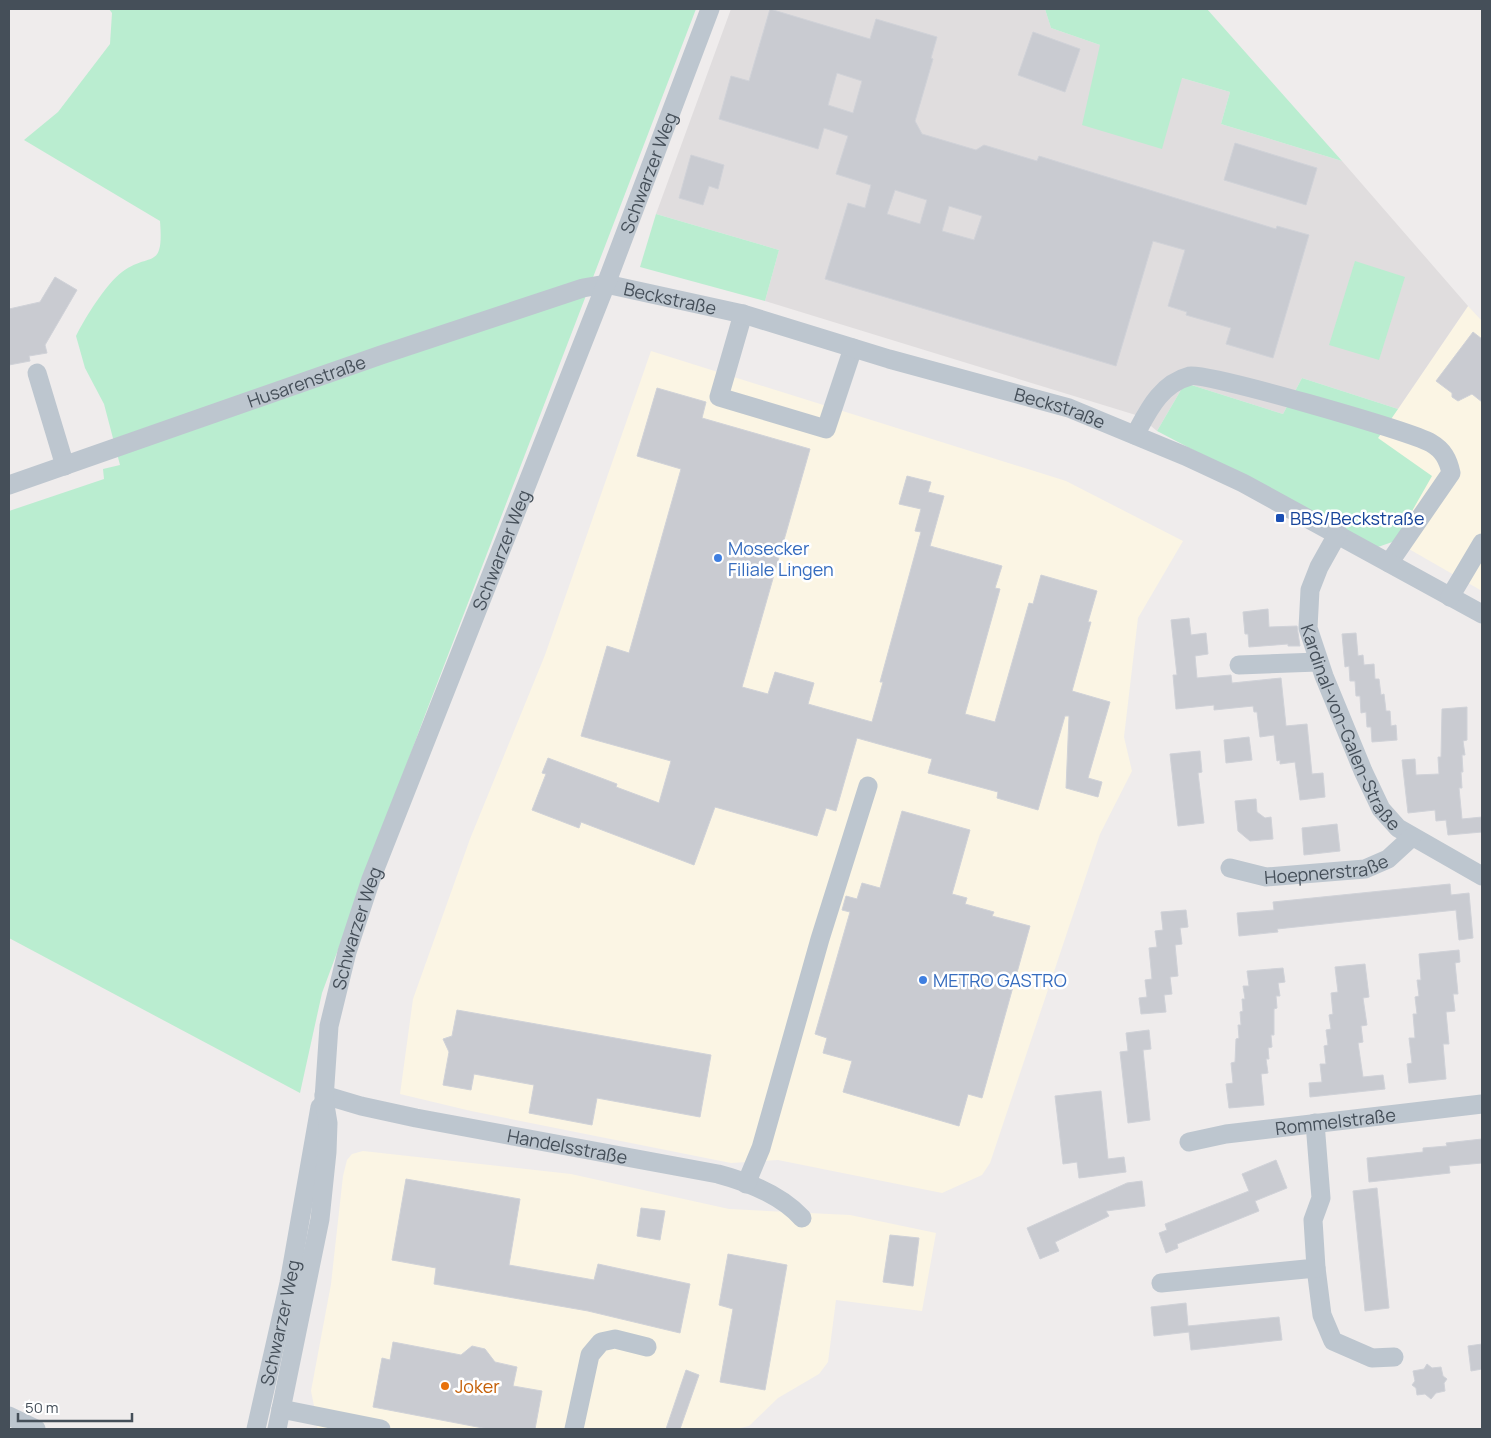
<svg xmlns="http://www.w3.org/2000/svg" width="1491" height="1438" viewBox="0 0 1491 1438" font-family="Manrope,sans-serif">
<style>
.commercial{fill:#fbf5e4}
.education{fill:#e0ddde}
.green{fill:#baedd0}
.building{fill:#c9cbd1;stroke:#d0d2d8;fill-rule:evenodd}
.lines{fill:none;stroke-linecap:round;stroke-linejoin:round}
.minor{stroke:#bdc6cf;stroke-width:19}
.transit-dot{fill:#1a4fb4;stroke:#fff;stroke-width:2}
.shop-dot{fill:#3f7fe0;stroke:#fff;stroke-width:2}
.food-dot{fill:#e8710a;stroke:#fff;stroke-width:2}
.labels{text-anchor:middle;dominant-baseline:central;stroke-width:5;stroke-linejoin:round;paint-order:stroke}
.street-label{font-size:18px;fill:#454f59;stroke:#fff}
.transit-label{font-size:18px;fill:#164399;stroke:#fff;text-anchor:start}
.shop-label{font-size:18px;fill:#366cbe;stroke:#fff;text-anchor:start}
.food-label{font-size:18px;fill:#c56008;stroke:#fff;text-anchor:start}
</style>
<rect width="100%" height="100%" fill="#efecec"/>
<!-- commercial -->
<g class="commercial">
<path d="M1468 306 1482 321V591L1395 541 1378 438Z"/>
<path d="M651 351 1066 481 1183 541 1138 618 1124 737 1132 771 1100 834 990 1163 982 1175 942 1193 778 1160 731 1163 471 1111 400 1094 413 999 470 839 545 655Z"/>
<path d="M363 1151 571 1174 729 1209 850 1215 936 1233 922 1311 836 1300 828 1362 819 1374 778 1398 749 1426 736 1429H317L320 1414 314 1406 311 1391 331 1284 343 1176 347 1160 352 1154Z"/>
</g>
<!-- education -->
<path class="education" d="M731 9H1045L1051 28 1100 45 1182 78 1230 92 1221 124 1342 161 1468 306 1398 409 1302 378 1283 414 1185 383 1157 431 1139 416 765 301 779 250 656 214Z"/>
<!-- green -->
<g class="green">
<path d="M109 9H696L425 715 322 993 300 1093 9 938V511L104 479 103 469 120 465 104 404 85 368 76 336C85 318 106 284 122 272 150 251 164 272 160 221L24 140 58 112 110 44 112 13Z"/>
<path d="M1045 9H1207L1342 161 1221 124 1230 92 1182 78 1162 149 1082 125 1100 45 1051 28Z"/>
<path d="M656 214 779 250 765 301 640 267Z"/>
<path d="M1355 261 1405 277 1379 360 1329 345Z"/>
<path d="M1302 378 1398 409 1378 438 1432 476 1395 541 1378 547 1157 431 1185 383 1283 414Z"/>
</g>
<!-- building -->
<g class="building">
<path d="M770 9 870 39 876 19 937 37 931 58 933 59 915 121 922 134 976 150 984 145 1037 161 1039 156 1276 229 1277 226 1309 235 1273 358 1226 344 1231 328 1186 315 1187 312 1168 306 1185 250 1153 241 1116 366 825 279 848 203 865 208 871 185 836 174 848 136 824 128 818 149 719 119 731 76 749 81ZM837 73 862 81 853 113 828 105ZM895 190 927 200 920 224 887 214ZM949 206 982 216 974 240 942 231Z"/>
<path d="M1033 32 1080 49 1065 92 1018 75Z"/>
<path d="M1235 143 1317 168 1306 205 1224 180Z"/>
<path d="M691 155 724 165 718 189 709 186 703 205 679 198Z"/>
<path d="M55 277 77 290 45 345 47 353 29 356 30 361 9 365V309L40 302Z"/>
<path d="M1473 332 1482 339V402L1472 394 1458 401 1452 397V393L1436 381Z"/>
<path d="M657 388 706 402 702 418 810 449 742 687 768 694 775 672 814 683 808 704 872 722 883 682H880L921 532 915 531 921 509 899 504 907 476 931 482 928 492 944 496 930 546 1002 566 995 588 1000 589 965 714 995 722 1029 603 1033 604 1041 575 1097 591 1088 622H1091L1072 691 1110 702 1088 778 1102 782 1098 797 1066 788 1069 716H1065L1038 810 997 798 998 792 928 773 932 759 857 738 836 811 826 808 817 836 715 807 694 865 581 822 579 828 532 810 546 774 542 773 548 758 617 784 616 787 659 803 671 761 581 736 607 646 629 653 681 469 637 456Z"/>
<path d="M1268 609 1269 627 1297 626 1300 646H1288V644L1249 647 1248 634H1245L1243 612Z"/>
<path d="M1189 618 1191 635 1206 633 1208 654 1195 656 1197 678 1231 675 1232 683 1281 678 1286 726 1307 724 1312 774 1323 773 1325 797 1300 800 1295 762 1280 764V760L1277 761 1274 735 1260 737 1257 712H1254L1253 706 1214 710V705L1176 709 1173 675H1177L1171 620Z"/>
<path d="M1356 633 1358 656 1363 655 1364 665 1374 664 1375 679H1379L1381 695 1384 694 1386 711H1390L1391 726 1396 725 1397 740 1372 742 1371 727H1367L1366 712 1361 713 1360 696H1356L1355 681H1350L1349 666 1345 667 1342 634Z"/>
<path d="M1467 707V740L1463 741 1465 755H1462L1463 772H1461L1462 788H1459L1462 819 1482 817V832L1448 835 1446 820 1436 821 1435 810 1408 813 1402 760 1415 759 1416 775 1439 774 1438 757H1441L1442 709Z"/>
<path d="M1249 737 1252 760 1226 763 1224 740Z"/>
<path d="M1200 751 1202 772 1198 773 1204 823 1178 826 1170 754Z"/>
<path d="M1256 799 1257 812 1265 818 1271 817 1273 839 1250 841 1238 831 1235 801Z"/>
<path d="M902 811 970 830 952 894 967 898 965 904 994 912 992 916 1030 926 982 1098 968 1094 959 1126 843 1092 852 1061 823 1053 827 1038 815 1034 850 912 842 910 846 896 857 899 862 883 880 888Z"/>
<path d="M1337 824 1340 851 1304 855 1302 828Z"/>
<path d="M1450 884 1451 895 1469 893 1473 938 1459 940 1456 910 1277 929 1278 932 1239 936 1237 913 1274 910 1273 902Z"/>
<path d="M1186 910 1188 927 1180 928 1182 944 1175 945 1178 976 1170 977 1172 994 1164 995 1166 1012 1141 1014 1139 998 1147 997 1145 980 1152 979 1149 948 1157 947 1155 931 1163 930 1161 912Z"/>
<path d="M1459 950 1460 962 1455 963 1458 994H1453L1455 1011 1446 1012 1449 1044H1443L1446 1079 1409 1083 1407 1064 1412 1063 1409 1038H1415L1413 1014H1417L1415 997 1419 996 1417 980H1421L1419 954Z"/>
<path d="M1365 964 1369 997 1363 998 1367 1025 1361 1026 1363 1042 1358 1043 1363 1077 1383 1075 1385 1089 1310 1097 1309 1083 1322 1082 1320 1064H1326L1324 1046 1328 1045 1326 1030 1331 1029 1329 1015 1333 1014 1331 993 1338 992 1335 967Z"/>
<path d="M1283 968 1285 982 1278 983 1280 996H1276L1277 1008 1274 1009V1035H1271L1272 1047 1268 1048 1269 1059H1266L1268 1073 1261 1074 1264 1105 1229 1108 1226 1084 1233 1083 1231 1063 1235 1062 1236 1039 1239 1038 1238 1025H1241L1240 1012 1243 1011 1242 999H1245L1243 986H1249L1247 971Z"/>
<path d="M457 1010 711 1055 700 1117 597 1098 592 1125 529 1113 534 1085 474 1074 471 1090 443 1085 449 1052 443 1039 452 1036Z"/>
<path d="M1149 1030 1151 1049 1143 1050 1150 1120 1128 1123 1120 1052 1128 1051 1126 1033Z"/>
<path d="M1101 1091 1108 1159 1124 1157 1126 1172 1079 1178 1077 1162 1063 1164 1055 1096Z"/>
<path d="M1482 1139V1163L1449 1166 1450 1173 1369 1182 1367 1158 1423 1152V1148L1447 1146 1446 1143Z"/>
<path d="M1276 1160 1287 1188 1255 1201 1259 1211 1177 1244 1178 1248 1166 1253 1159 1233 1167 1230 1165 1224 1249 1191 1242 1174Z"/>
<path d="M406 1179 520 1199 509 1265 594 1280 598 1264 690 1284 680 1333 588 1311 434 1284 436 1268 392 1260Z"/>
<path d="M1142 1181 1145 1206 1106 1211 1109 1216 1055 1242 1059 1251 1040 1259 1027 1228 1127 1183Z"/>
<path d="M1377 1188 1389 1308 1365 1311 1353 1191Z"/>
<path d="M641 1208 665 1211 660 1240 637 1236Z"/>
<path d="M890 1235 919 1238 913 1286 883 1282Z"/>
<path d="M728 1254 787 1265 765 1390 720 1382 733 1309 719 1305Z"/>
<path d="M1186 1303 1188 1326 1279 1317 1282 1340 1191 1350 1189 1332 1154 1336 1151 1307Z"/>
<path d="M393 1342 461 1355 472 1346 485 1349 495 1362 517 1367 513 1386 542 1391 535 1429H488L373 1407 382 1358 390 1360Z"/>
<path d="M1482 1344V1369L1471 1371 1468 1346Z"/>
<path d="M1427 1364 1432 1368 1441 1367 1443 1376 1447 1379 1444 1383 1445 1391 1436 1393 1431 1399 1425 1394 1417 1395 1416 1388 1412 1385 1415 1381 1413 1371 1424 1369Z"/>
<path d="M686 1370 699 1375 680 1429H666Z"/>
</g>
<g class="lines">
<!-- minor -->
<g class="minor">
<path d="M743 314 719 397 826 429 853 348"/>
<path d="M37 373 65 466"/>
<path d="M1135 435C1148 411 1160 384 1190 376 1205 372 1410 431 1431 443 1443 450 1448 459 1451 473L1389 563"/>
<path id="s1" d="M9 485 381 355 583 288 606 284 743 314 889 359 1069 408 1185 456 1243 483 1482 614"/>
<path id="s2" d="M1338 533 1319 567 1310 590 1308 628 1324 676 1363 771 1381 809 1398 828 1482 876"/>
<path d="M1450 597 1482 543"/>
<path d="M1239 665 1318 662"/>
<path id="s3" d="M1230 868 1266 877 1365 869 1388 859 1412 837"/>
<path id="s4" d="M324 1095 361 1106 416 1118 718 1174C748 1182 781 1195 802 1218"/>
<path id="s5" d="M1189 1142 1226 1134 1482 1104"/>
<path d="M746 1184 761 1148 820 939 868 786"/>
<path d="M1316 1268 1322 1315 1333 1341 1372 1358 1394 1357"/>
<path d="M1161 1283 1316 1268 1313 1220 1321 1198 1315 1123"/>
<path d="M281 1409 381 1429"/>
<path d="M9 1416 36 1429"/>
<path id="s6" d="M256 1429 289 1283 320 1107"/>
<path id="s7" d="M277 1429 320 1219 327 1152 328 1123 324 1099 329 1026 347 952 371 879 606 284 710 9"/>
<path d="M574 1429 590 1355 601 1342 615 1339 647 1347"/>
</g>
</g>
<!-- markers -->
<rect class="transit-dot" x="1275" y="513" width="10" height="10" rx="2.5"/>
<g class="shop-dot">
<circle cx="718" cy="558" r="5"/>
<circle cx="923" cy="980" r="5"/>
</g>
<circle class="food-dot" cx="445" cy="1386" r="5"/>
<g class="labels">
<!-- street labels -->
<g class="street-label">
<text stroke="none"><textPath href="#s7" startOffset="1320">Schwarzer Weg</textPath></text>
<text stroke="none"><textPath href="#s1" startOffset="696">Beckstraße</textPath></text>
<text stroke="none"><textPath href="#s1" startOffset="315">Husarenstraße</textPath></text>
<text stroke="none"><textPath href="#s1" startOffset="1101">Beckstraße</textPath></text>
<text stroke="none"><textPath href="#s7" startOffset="915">Schwarzer Weg</textPath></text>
<text stroke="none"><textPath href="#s2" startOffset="210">Kardinal-von-Galen-Straße</textPath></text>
<text stroke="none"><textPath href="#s3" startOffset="98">Hoepnerstraße</textPath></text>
<text stroke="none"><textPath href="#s7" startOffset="510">Schwarzer Weg</textPath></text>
<text stroke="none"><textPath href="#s5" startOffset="148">Rommelstraße</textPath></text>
<text stroke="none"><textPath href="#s4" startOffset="249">Handelsstraße</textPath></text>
<text stroke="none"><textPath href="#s6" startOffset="109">Schwarzer Weg</textPath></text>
</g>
<!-- transit labels -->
<g class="transit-label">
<text x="1290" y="518">BBS/Beckstraße</text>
</g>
<!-- shop labels -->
<g class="shop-label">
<text x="728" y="548">Mosecker<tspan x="728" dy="21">Filiale Lingen</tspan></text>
<text x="933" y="980">METRO GASTRO</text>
</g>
<!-- food labels -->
<g class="food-label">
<text x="455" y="1386">Joker</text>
</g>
</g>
<!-- border -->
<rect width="1491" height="1438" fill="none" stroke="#454f59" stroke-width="20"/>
<!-- scale -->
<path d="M18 1413v8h114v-8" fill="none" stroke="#454f59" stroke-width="2.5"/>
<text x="25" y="1413" font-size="15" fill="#454f59" stroke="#ffffff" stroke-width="4" paint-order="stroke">50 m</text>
</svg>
